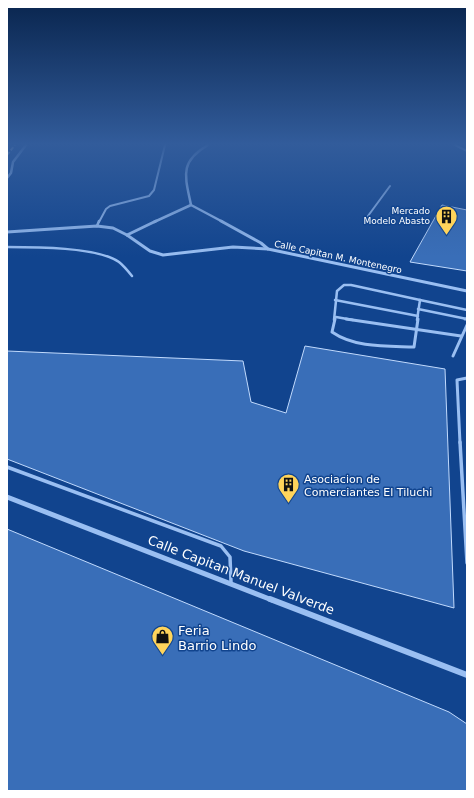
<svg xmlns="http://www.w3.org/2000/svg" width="474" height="798" viewBox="0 0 474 798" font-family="'DejaVu Sans',sans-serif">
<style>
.building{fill:#396eb8;stroke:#c1dafd}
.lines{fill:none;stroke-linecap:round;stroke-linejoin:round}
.lane-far3{stroke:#9abff2;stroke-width:2}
.lane-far2{stroke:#9abff2;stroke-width:2.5}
.lane-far1{stroke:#9abff2;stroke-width:3}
.lane{stroke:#9abff2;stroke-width:3.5}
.street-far3{stroke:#9abff2;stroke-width:2.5}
.street-far2{stroke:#9abff2;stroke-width:3}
.street-far1{stroke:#9abff2;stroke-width:5}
.street{stroke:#9abff2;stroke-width:6}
.rail{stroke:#fff;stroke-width:2;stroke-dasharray:4 2;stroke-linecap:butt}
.labels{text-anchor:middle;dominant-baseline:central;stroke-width:3;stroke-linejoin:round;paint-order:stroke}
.far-poi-label{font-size:9px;fill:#fff;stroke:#11448e;text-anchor:end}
.far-street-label{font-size:9px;fill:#fff;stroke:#11448e}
.poi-label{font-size:11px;fill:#fff;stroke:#11448e;text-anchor:start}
.near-street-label{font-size:13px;fill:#fff;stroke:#11448e}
.near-poi-label{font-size:13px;fill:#fff;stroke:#11448e;text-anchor:start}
</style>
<rect width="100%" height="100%" fill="#11448e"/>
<!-- building -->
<g class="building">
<path d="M442 205 467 210V271L410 262Z"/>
<path d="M305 346 445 369 454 608 244 551 7 459V351L243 361 251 402 286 413Z"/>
<path d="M7 529 449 712 467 724V791H7Z"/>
</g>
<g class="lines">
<!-- lane-far3 -->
<g class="lane-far3">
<path d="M455 145 467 151"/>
<path d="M365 220 390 186"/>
<path d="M99 222 106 209 110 206 149 196 154 190 165 145"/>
</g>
<!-- lane-far2 -->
<g class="lane-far2">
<path d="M97 226 99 221"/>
<path d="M7 247C34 247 98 247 119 262 124 266 128 271 132 276"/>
<path d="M335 300 418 316"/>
<path d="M420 300 467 310"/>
<path d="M418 309 467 319"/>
<path d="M336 317 353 320"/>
<path d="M334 320 337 291 344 285H351L420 300"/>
<path d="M417 320 420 300"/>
</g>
<!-- lane-far1 -->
<g class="lane-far1">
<path d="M335 319 332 332C355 348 387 346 414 347L418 319"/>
<path d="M346 319 461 336"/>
<path d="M465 319H467"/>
<path d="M453 356 467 325"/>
<path d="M460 443 457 380 467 378"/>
</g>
<!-- lane -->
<g class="lane">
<path d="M460 442 467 563"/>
<path d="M7 467 221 546 230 557 231 582"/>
</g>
<!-- street-far3 -->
<g class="street-far3">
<path d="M208 145C179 162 185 176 191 205L223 222"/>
<path d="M7 178 11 173 13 162 26 145"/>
<path d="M154 222 191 205"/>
</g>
<!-- street-far2 -->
<g class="street-far2">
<path d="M221 221 261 243 268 249 467 291"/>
<path d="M7 232 97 226 113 228 127 235 150 251 163 255 233 247 268 249"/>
<path d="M127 235 156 221"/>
</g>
<!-- street-far1 -->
<path class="street-far1" d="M7 497 272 600"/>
<!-- street -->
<path class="street" d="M270 599 467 675"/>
<!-- rail -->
<path class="rail" d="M7 155 15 145"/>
</g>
<!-- sky -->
<linearGradient id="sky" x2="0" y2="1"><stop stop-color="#09254e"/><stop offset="0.56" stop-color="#325c9b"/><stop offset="1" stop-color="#325c9b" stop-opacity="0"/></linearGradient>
<rect width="474" height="257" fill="url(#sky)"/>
<!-- icons -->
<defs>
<symbol id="building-pin" viewBox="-11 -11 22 30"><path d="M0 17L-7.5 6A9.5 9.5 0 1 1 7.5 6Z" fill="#ffd45b" stroke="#11448e"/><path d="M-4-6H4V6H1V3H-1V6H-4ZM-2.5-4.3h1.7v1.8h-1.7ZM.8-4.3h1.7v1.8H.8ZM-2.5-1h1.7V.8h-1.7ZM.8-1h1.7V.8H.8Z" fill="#111"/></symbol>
<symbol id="shop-pin" viewBox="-11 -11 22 30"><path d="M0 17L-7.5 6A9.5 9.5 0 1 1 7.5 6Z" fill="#ffd45b" stroke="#11448e"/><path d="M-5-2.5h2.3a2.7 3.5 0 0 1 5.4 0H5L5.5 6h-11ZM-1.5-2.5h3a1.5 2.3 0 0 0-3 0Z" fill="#111"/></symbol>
</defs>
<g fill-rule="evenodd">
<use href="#building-pin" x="434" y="204" width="25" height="34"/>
<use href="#building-pin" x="276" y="472" width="25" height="34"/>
<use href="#shop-pin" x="150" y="624" width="25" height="34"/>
</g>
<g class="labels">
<!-- far-poi labels -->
<g class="far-poi-label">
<text x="430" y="211">Mercado<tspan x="430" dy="10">Modelo Abasto</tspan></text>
</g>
<!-- far-street labels -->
<g class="far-street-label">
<text transform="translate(338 257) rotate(12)">Calle Capitan M. Montenegro</text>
</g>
<!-- poi labels -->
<g class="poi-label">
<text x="304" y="479">Asociacion de<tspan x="304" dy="13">Comerciantes El Tiluchi</tspan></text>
</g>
<!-- near-street labels -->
<g class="near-street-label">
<text transform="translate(241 575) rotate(21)">Calle Capitan Manuel Valverde</text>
</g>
<!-- near-poi labels -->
<g class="near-poi-label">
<text x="178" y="630">Feria<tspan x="178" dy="15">Barrio Lindo</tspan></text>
</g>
</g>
<!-- border -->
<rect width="474" height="798" fill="none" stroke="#ffffff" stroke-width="16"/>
</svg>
